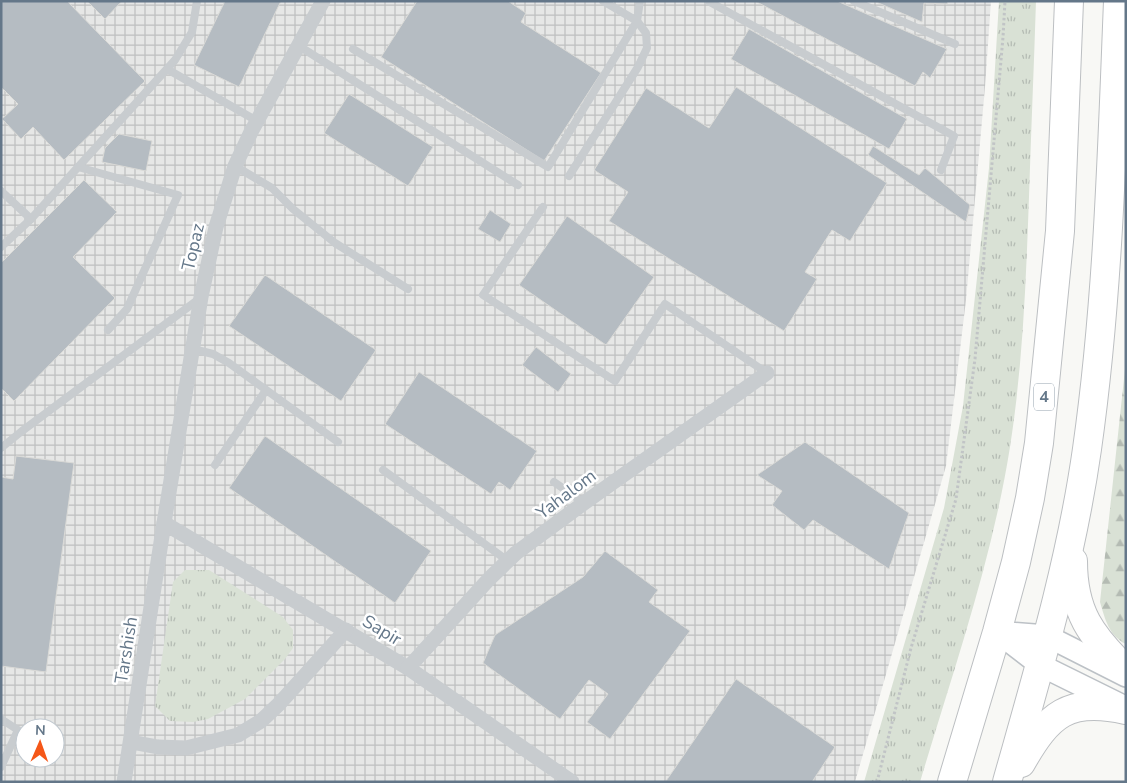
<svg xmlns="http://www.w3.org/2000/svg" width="1127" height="783" viewBox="0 0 1127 783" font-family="'Nunito Sans',sans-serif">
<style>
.industrial{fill:url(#industrial-grid);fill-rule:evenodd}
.grass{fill:url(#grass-tufts)}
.forest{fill:url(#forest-firs)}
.building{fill:#b5bcc2;stroke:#dadad7}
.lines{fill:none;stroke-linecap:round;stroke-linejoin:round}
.secondary-casing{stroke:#bcc1c6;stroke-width:24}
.highway-casing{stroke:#bcbfc2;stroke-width:30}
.path{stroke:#c1c4c6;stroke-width:3;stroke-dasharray:2.5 2.5;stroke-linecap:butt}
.lane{stroke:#c8cccf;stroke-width:8}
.street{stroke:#c8cccf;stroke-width:15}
.secondary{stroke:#fff;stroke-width:21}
.highway{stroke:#fff;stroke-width:28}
.labels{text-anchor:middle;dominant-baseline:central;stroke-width:5;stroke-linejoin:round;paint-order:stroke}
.shield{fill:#fff;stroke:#92a0ac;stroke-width:1}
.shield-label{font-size:16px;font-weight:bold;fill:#647789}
.street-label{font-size:18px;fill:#647789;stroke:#fff}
</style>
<defs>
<pattern id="industrial-grid" width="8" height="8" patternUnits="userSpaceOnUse" patternTransform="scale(1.25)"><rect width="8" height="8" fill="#e6e7e6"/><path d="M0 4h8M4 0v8" fill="none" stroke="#bec0c0"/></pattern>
<pattern id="grass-tufts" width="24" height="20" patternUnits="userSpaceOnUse" patternTransform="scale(1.25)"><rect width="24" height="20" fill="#d9e1d5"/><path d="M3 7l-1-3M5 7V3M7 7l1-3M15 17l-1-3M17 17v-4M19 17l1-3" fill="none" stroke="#b4bbb3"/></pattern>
<pattern id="forest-firs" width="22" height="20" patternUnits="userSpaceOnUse" patternTransform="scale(1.25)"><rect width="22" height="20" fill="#d9e1d5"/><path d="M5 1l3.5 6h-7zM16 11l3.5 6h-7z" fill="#b4bbb3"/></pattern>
</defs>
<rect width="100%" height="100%" fill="#f8f8f5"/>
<!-- industrial -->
<path class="industrial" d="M1 1H991L985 87 966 300 946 466 855 782H1ZM25 728H55V758H25Z"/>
<!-- grass -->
<g class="grass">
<path d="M999 1H1036C1034 66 1031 131 1029 197 1026 280 1023 364 1010 447 992 561 953 671 920 782H864L944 508 963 406 989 168Z"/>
<path d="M185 570H209L283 617 293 630V648L285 659 245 699 208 719 193 722 170 721 155 706 173 582Z"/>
</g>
<!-- forest -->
<path class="forest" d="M1126 360V644C1109 636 1105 619 1100 602Z"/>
<!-- building -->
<g class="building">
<path d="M1 1H67L145 81 64 160 33 127 21 139 2 119 18 104 1 87Z"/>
<path d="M87 1H122L105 19Z"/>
<path d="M225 1H281L239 87 194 65Z"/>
<path d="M417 1H508L526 13 521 22 601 73 544 161 381 57Z"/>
<path d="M755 1H837L947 49 930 78 923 72 915 86Z"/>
<path d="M874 1H948L947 4 924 3 922 22Z"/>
<path d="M749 29 907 119 889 149 731 59Z"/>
<path d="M736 87 887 183 850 241 832 230 805 272 817 279 784 331 609 221 628 192 594 170 646 88 709 128Z"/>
<path d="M349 94 433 147 408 186 324 133Z"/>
<path d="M119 134 152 141 146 171 102 162 105 148Z"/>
<path d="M873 146 919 175 925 168 970 205 966 222 868 155Z"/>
<path d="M84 180 117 212 73 257 115 298 14 401 1 388V263Z"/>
<path d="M490 210 511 224 500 242 478 229Z"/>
<path d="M567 216 654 277 606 345 519 285Z"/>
<path d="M265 275 376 350 341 401 229 326Z"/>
<path d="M536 347 571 374 558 392 522 365Z"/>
<path d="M419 372 537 451 510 490 499 482 491 494 385 424Z"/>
<path d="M265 436 431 551 395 603 229 488Z"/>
<path d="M805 442 909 513 889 569 813 520 804 530 772 505 782 491 757 475Z"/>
<path d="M16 456 74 463 46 672 1 666V477L13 479Z"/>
<path d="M605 551 658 590 649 602 690 631 610 739 587 722 608 694 589 680 560 719 483 663 495 635 583 577Z"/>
<path d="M736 679 835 747 812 782 666 781Z"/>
</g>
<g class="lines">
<defs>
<g id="secondary">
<path d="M997 632 1040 665 1121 705"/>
<path d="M997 632 1047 636 1126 676"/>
</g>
<g id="highway">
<path d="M1073 561C1073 612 1091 636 1126 670"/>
<path d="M1021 763C1049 714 1068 697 1126 710"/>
<path d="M952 782 997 632 1016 562 1030 498 1039 443 1060 231 1069 1"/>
<path d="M1007 782C1038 672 1071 562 1087 449 1108 301 1112 151 1118 1"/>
</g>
</defs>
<!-- secondary casing -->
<use href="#secondary" class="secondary-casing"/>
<!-- highway casing -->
<use href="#highway" class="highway-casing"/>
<!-- path -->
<path class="path" d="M877 782 911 648 956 499 975 359 1003 37 1005 1"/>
<!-- lane -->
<g class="lane">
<path d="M708 1 954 136 941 170"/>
<path d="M854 1 955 44"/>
<path d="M299 46 518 185"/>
<path d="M353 49 548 167 637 21 640 1"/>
<path d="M167 69 257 121"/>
<path d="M235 166 272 188 293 209 335 243 408 289"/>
<path d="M78 167 178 195 127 309 108 330"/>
<path d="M569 176 638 67 647 48 646 33 637 21 603 1"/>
<path d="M1 191 31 219 1 247"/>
<path d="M543 207 483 295 615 381 665 304 767 373"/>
<path d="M31 219 175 60 192 32 197 1"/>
<path d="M193 349 213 354 229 363 338 442"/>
<path d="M1 448 22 431 199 299"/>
<path d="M215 465 266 390"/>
<path d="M383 470 508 561"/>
<path d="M554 482 584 503"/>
<path d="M1 719 18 730 1 767"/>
</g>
<!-- street -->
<g class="street">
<path d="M164 523 408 668 572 782"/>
<path d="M408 668 489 579 516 553 584 503 767 373"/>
<path d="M131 742 158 747 186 748 238 735 261 721 279 704 346 630"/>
<path d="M124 782 164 523 201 297 216 227 235 166 251 132 323 1"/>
</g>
<!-- secondary -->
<use href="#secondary" class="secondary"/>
<!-- highway -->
<use href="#highway" class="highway"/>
</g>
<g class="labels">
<!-- shield labels -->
<rect class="shield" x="1034" y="383.5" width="20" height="27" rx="4"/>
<g class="shield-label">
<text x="1044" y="397">4</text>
</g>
<!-- street labels -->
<g class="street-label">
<text transform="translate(193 247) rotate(-77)">Topaz</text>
<text transform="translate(566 494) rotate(-37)">Yahalom</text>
<text transform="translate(382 630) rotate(31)">Sapir</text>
<text transform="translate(126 650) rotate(-81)">Tarshish</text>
</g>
</g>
<!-- border -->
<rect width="1127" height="783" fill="none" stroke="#647789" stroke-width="5"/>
<!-- north arrow -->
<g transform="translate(40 743) rotate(2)"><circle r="24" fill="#ffffff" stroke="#c1c9d0"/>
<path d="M0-4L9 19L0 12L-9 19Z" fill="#f55718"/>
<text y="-8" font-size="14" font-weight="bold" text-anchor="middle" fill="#647789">N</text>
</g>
</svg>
